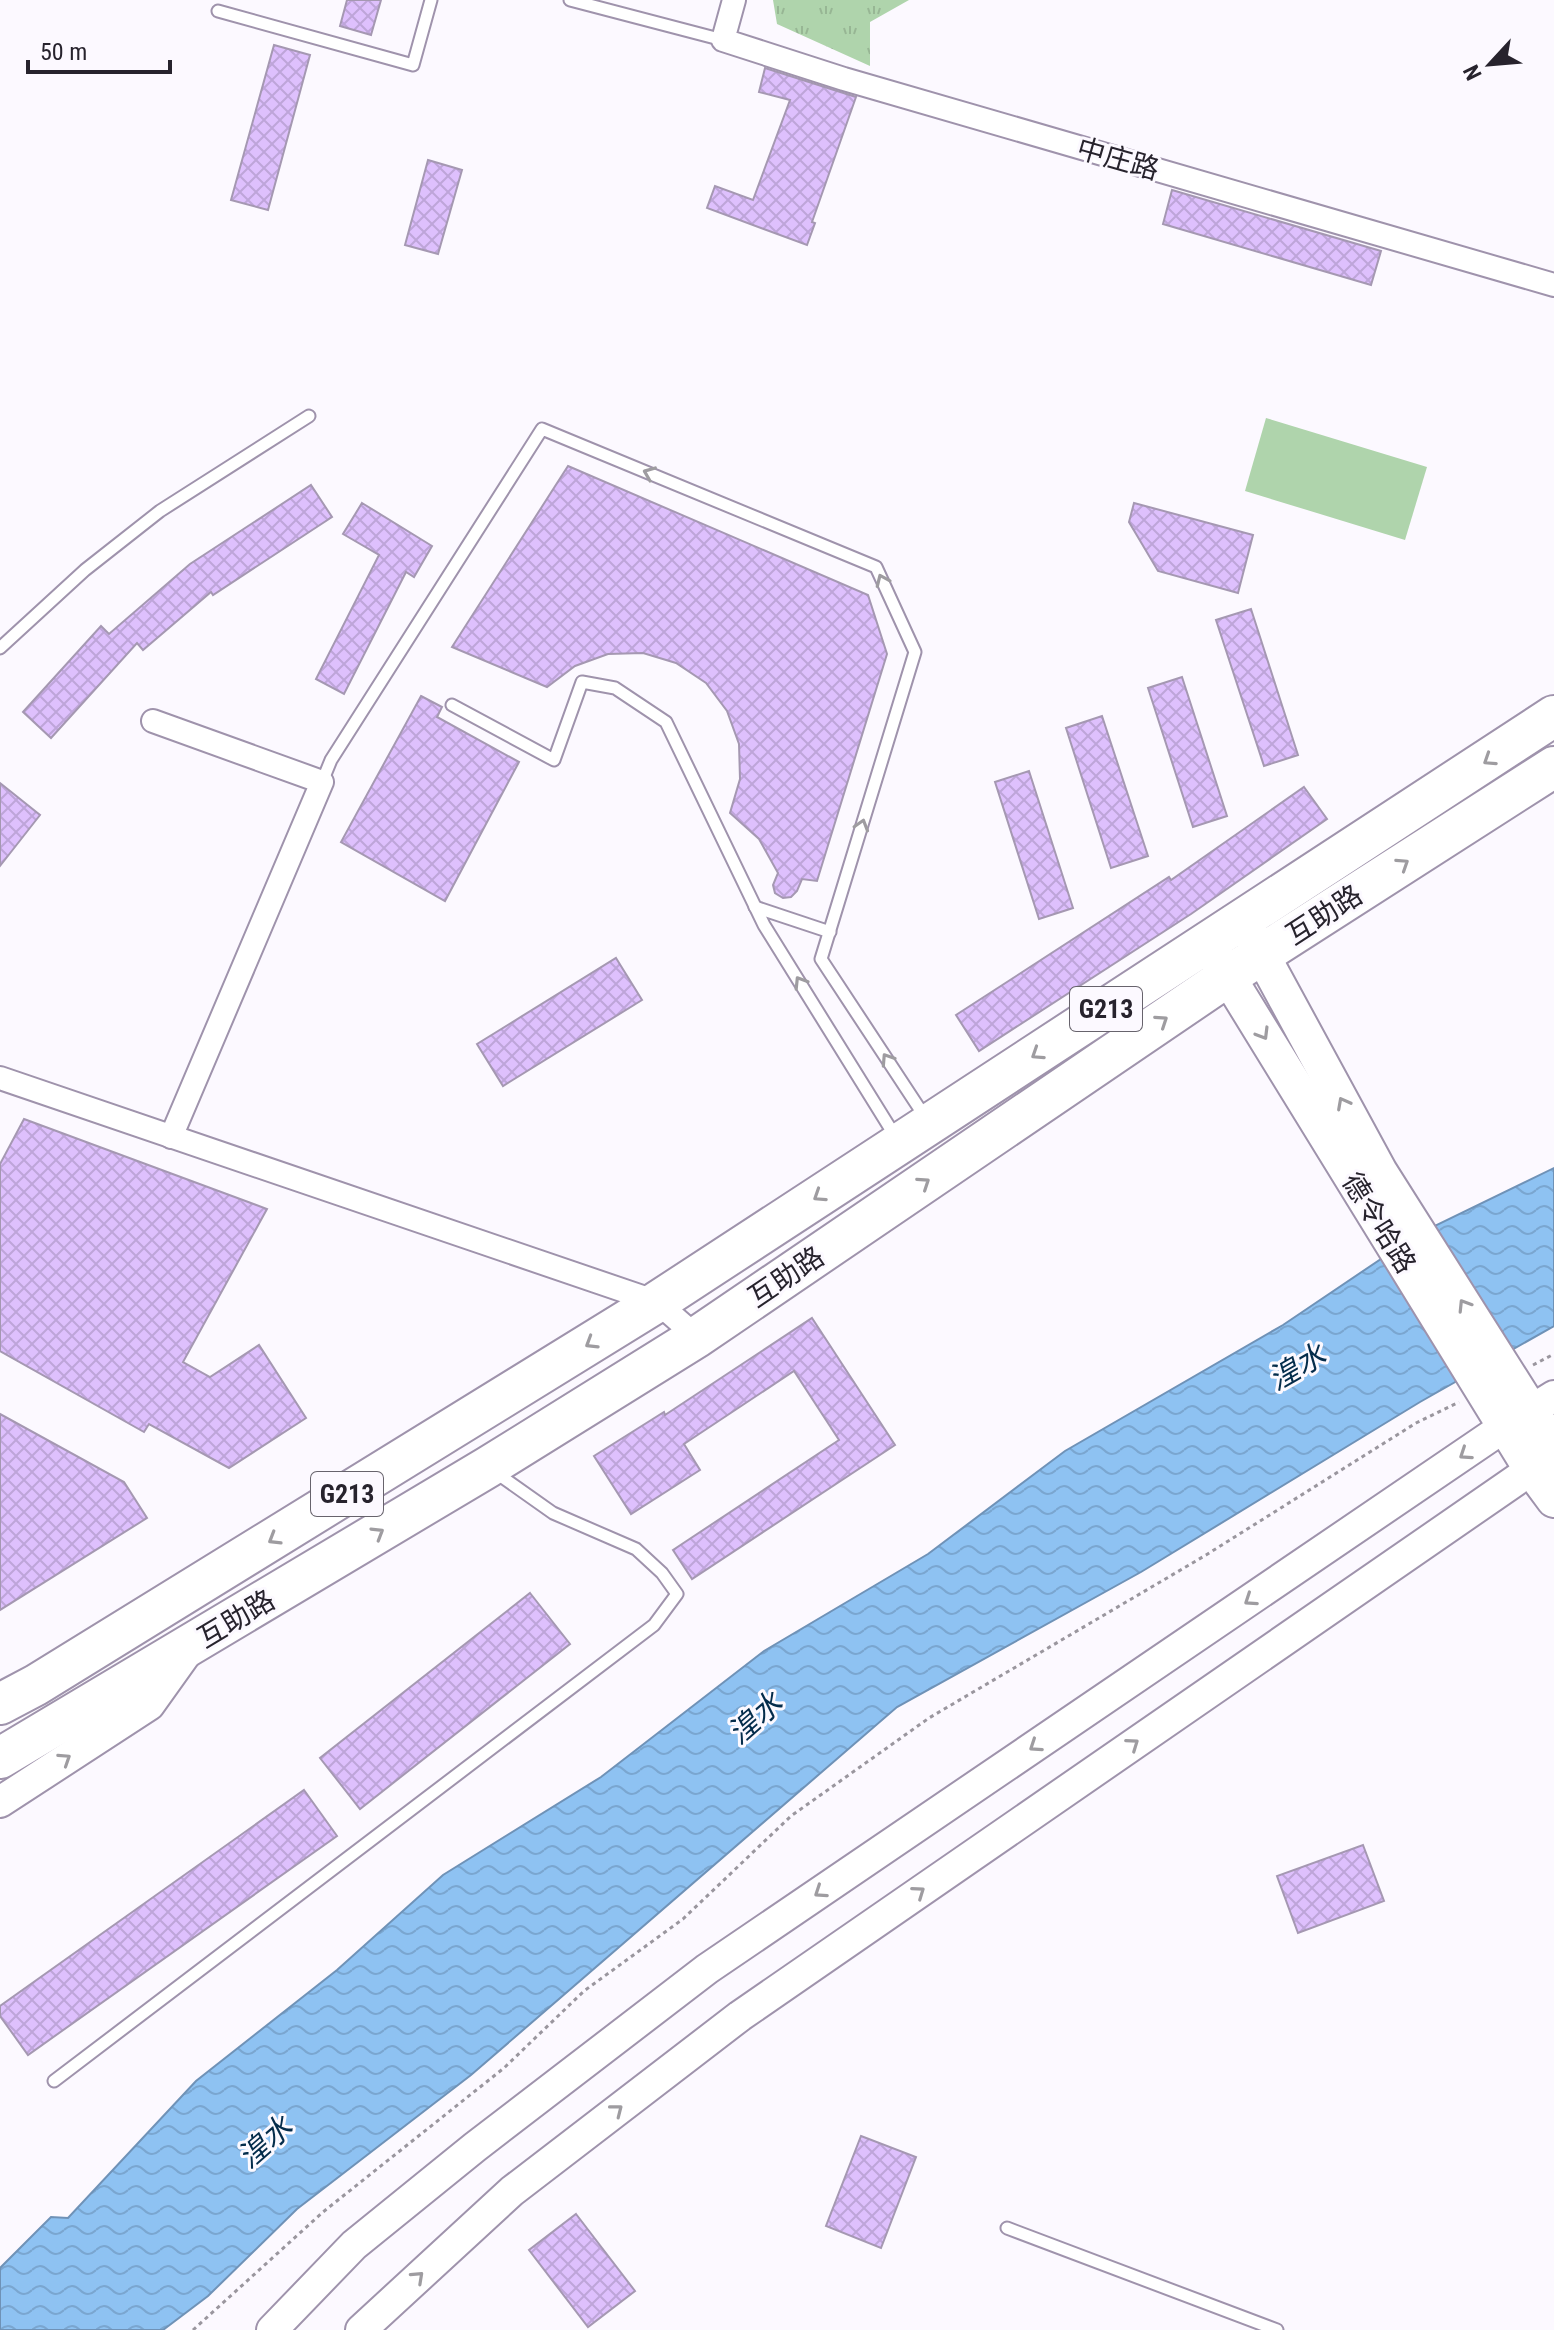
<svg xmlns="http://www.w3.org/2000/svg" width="1554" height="2330" viewBox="0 0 1554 2330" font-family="'Roboto Condensed','Noto Sans SC',sans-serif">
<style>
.park{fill:url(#park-tufts)}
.garden{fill:#afd4ac}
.water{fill:url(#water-waves);stroke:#6f92b7;stroke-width:2}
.building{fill:url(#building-cross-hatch);stroke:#a598b2;stroke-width:2}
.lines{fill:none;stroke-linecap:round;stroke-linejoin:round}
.lane-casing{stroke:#9f93ac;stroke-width:15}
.street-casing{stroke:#9f93ac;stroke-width:26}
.secondary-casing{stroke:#9f93ac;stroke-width:34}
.primary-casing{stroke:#9f93ac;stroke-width:38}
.highway-casing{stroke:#9f93ac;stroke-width:44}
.path{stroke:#9a969e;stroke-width:3;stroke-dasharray:4 4;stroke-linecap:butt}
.lane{stroke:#fff;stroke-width:11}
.street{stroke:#fff;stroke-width:22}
.secondary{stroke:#fff;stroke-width:30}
.primary{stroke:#fff;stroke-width:34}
.highway{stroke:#fff;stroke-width:40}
.oneway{stroke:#9e9ca0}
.labels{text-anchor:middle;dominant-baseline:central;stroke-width:6;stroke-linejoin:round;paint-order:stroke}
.shield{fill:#fcf9ff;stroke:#67636c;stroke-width:2}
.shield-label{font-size:26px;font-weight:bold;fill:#27232d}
.street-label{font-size:28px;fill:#27232d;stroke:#fcf9ff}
.water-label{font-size:30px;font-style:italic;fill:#042c4b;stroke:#fcf9ff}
</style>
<defs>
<pattern id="park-tufts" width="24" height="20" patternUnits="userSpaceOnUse" patternTransform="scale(2)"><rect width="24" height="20" fill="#afd4ac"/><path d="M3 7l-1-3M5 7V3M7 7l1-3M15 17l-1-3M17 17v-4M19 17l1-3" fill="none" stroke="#97b694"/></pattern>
<pattern id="water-waves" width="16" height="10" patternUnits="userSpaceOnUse" patternTransform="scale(2)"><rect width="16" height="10" fill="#8ec2f2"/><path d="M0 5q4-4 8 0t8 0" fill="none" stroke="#7aa6d0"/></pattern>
<pattern id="building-cross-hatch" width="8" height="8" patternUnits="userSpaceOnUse" patternTransform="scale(2)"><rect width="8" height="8" fill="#dec0fd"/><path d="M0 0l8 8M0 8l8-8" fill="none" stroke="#bea5d9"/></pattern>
</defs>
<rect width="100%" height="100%" fill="#fcf9ff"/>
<!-- park -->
<path class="park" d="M773 0H909L870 22V66L777 24Z"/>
<!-- garden -->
<path class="garden" d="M1266 418 1427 467 1405 540 1245 491Z"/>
<!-- water -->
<path class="water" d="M1554 1168V1326L1420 1402 1141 1572 897 1707 471 2075 297 2209 208 2296 163 2330H0V2268L51 2217 68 2218 196 2081 337 1970 443 1875 601 1777 764 1651 928 1554 1065 1451 1283 1325 1418 1234Z"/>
<!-- building -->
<g class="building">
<path d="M347 0H381L371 35 340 26Z"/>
<path d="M274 45 310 55 268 210 231 200Z"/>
<path d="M765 68 856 97 812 222 815 223 807 245 707 208 715 186 753 200 790 100 759 92Z"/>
<path d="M428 160 462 170 438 254 405 245Z"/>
<path d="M1172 190 1381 251 1371 285 1163 224Z"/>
<path d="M568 466 868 595 887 654 817 881 802 879 797 891 791 897 783 898 775 893 773 885 778 873 759 839 730 813 740 779 739 744 727 711 706 683 676 663 643 653 608 654 575 666 547 687 452 647Z"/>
<path d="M311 485 332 517 213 595 211 592 143 650 137 643 51 738 23 712 101 626 109 634 190 564Z"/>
<path d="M362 503 432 546 414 577 406 572 344 694 316 679 379 555 343 534Z"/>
<path d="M1134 503 1253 535 1238 593 1158 571 1129 522Z"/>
<path d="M1251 609 1298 755 1264 766 1216 620Z"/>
<path d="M1182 677 1227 816 1193 827 1148 688Z"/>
<path d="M421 696 442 707 437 717 519 762 445 901 341 842Z"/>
<path d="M1102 716 1148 856 1111 868 1066 728Z"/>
<path d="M1029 771 1073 908 1039 919 995 782Z"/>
<path d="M0 783 40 815 0 866Z"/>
<path d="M1304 787 1327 819 1191 914 979 1051 956 1015 1169 877 1171 880Z"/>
<path d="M616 958 642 1000 503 1086 477 1044Z"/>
<path d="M24 1119 267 1209 183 1362 210 1377 259 1345 306 1418 229 1468 149 1424 144 1432 0 1351V1164Z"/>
<path d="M812 1318 895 1445 692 1579 673 1550 839 1440 794 1371 684 1444 700 1470 631 1514 594 1456 664 1412 665 1415Z"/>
<path d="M0 1414 124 1482 147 1518 0 1610Z"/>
<path d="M530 1593 570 1644 360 1809 320 1758Z"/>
<path d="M304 1790 337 1836 28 2055 0 2016V2006Z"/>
<path d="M1363 1845 1384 1901 1298 1933 1277 1876Z"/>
<path d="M861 2136 916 2157 881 2248 826 2226Z"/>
<path d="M576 2214 635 2291 588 2327 529 2250Z"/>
</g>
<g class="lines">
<defs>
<g id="lane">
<path d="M570 0 723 40"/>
<path d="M218 11 413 65 431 0"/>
<path d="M0 648 85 570 160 511 309 416"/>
<path d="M452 705 554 760 582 682 615 688 666 722 764 925 895 1136"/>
<path d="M322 782 331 760 542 429 876 567 915 652 821 959 925 1117"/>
<path d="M755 907 830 932"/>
<path d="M54 2081 654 1625 677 1594 662 1573 636 1549 553 1513 495 1472"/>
<path d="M1007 2228 1277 2330"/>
</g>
<g id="street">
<path d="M734 0 723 40 844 79 1554 285"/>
<path d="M153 721 322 782 171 1137"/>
<path d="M0 1078 657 1302 697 1337"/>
</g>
<g id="secondary">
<path d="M0 1802 149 1705 189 1649"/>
<path d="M272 2330 354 2245 475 2147 707 1969 1507 1425 1554 1396"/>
<path d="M361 2330 512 2191 740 2016 1551 1456"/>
</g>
<g id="primary">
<path d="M1249 931 1380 1172 1554 1447"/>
<path d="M1214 954 1531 1469 1554 1500"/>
</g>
<g id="highway">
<path d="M0 1704 36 1685 657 1302 1554 716"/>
<path d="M0 1758 488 1467 697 1337 1228 976 1554 767"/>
</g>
</defs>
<!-- lane casing -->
<use href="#lane" class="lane-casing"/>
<!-- street casing -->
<use href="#street" class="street-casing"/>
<!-- secondary casing -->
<use href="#secondary" class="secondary-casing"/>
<!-- primary casing -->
<use href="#primary" class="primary-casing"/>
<!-- highway casing -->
<use href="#highway" class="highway-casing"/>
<!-- path -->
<g class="path">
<path d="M1533 1365 1554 1354"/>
<path d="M193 2330 323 2212 504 2068 584 1991 683 1919 791 1816 929 1718 1206 1555 1416 1423 1459 1402"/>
</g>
<!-- lane -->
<use href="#lane" class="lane"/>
<!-- street -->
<use href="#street" class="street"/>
<!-- secondary -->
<use href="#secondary" class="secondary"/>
<!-- primary -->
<use href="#primary" class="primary"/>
<!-- highway -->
<use href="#highway" class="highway"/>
</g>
<!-- one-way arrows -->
<defs><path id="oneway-chevron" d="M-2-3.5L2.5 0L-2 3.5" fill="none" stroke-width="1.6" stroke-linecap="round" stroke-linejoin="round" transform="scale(2)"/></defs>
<g class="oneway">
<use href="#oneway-chevron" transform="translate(649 473) rotate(-158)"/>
<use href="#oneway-chevron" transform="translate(882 580) rotate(-114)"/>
<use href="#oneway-chevron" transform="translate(1489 760) rotate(147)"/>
<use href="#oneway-chevron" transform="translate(862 825) rotate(-73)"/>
<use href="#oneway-chevron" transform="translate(1403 864) rotate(-33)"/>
<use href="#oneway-chevron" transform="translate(800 982) rotate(-122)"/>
<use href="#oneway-chevron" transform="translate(1162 1021) rotate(-34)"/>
<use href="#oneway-chevron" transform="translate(1263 1034) rotate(59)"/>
<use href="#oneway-chevron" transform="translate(1037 1054) rotate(147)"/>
<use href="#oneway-chevron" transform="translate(887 1059) rotate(-123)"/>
<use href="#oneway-chevron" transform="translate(1343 1103) rotate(-118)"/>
<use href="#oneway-chevron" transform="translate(924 1183) rotate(-34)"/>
<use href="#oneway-chevron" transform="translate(819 1196) rotate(147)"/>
<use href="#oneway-chevron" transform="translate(1464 1305) rotate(-122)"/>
<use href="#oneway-chevron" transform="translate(591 1343) rotate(148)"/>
<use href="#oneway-chevron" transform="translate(1465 1454) rotate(146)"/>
<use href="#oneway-chevron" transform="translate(378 1533) rotate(-31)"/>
<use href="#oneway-chevron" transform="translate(274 1539) rotate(149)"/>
<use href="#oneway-chevron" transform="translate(1250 1600) rotate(146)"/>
<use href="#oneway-chevron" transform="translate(1133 1744) rotate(-35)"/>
<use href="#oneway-chevron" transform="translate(1035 1746) rotate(146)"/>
<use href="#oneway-chevron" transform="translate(65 1759) rotate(-33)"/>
<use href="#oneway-chevron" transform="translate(820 1892) rotate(146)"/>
<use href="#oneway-chevron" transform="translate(919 1892) rotate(-35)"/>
<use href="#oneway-chevron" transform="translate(617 2110) rotate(-38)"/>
<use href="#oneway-chevron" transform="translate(418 2277) rotate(-43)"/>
</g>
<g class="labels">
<!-- shield labels -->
<g class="shield">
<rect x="1070" y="987" width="72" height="44" rx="6"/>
<rect x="311" y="1472" width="72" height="44" rx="6"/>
</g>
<g class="shield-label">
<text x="1106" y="1009">G213</text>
<text x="347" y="1494">G213</text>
</g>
<!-- street labels -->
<g class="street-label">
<text transform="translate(1118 159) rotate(16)">中庄路</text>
<text transform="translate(1324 915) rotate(-33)">互助路</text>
<text transform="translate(1379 1223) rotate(58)">德令哈路</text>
<text transform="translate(786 1277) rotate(-34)">互助路</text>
<text transform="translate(236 1619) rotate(-31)">互助路</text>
</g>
<!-- water labels -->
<g class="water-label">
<text transform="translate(1297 1367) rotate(-30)">湟水</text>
<text transform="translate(755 1718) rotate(-41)">湟水</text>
<text transform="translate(265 2142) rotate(-41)">湟水</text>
</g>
</g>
<!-- north arrow -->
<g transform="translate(1490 64) rotate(244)" stroke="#fcf9ff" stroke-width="6" paint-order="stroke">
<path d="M0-6L14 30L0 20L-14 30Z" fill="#27232d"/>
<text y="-12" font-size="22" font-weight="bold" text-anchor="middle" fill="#27232d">N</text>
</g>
<!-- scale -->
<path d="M28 60v12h142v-12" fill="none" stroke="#27232d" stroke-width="4"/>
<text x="40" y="60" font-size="24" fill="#27232d" stroke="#fcf9ff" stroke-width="6" paint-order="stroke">50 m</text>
</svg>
